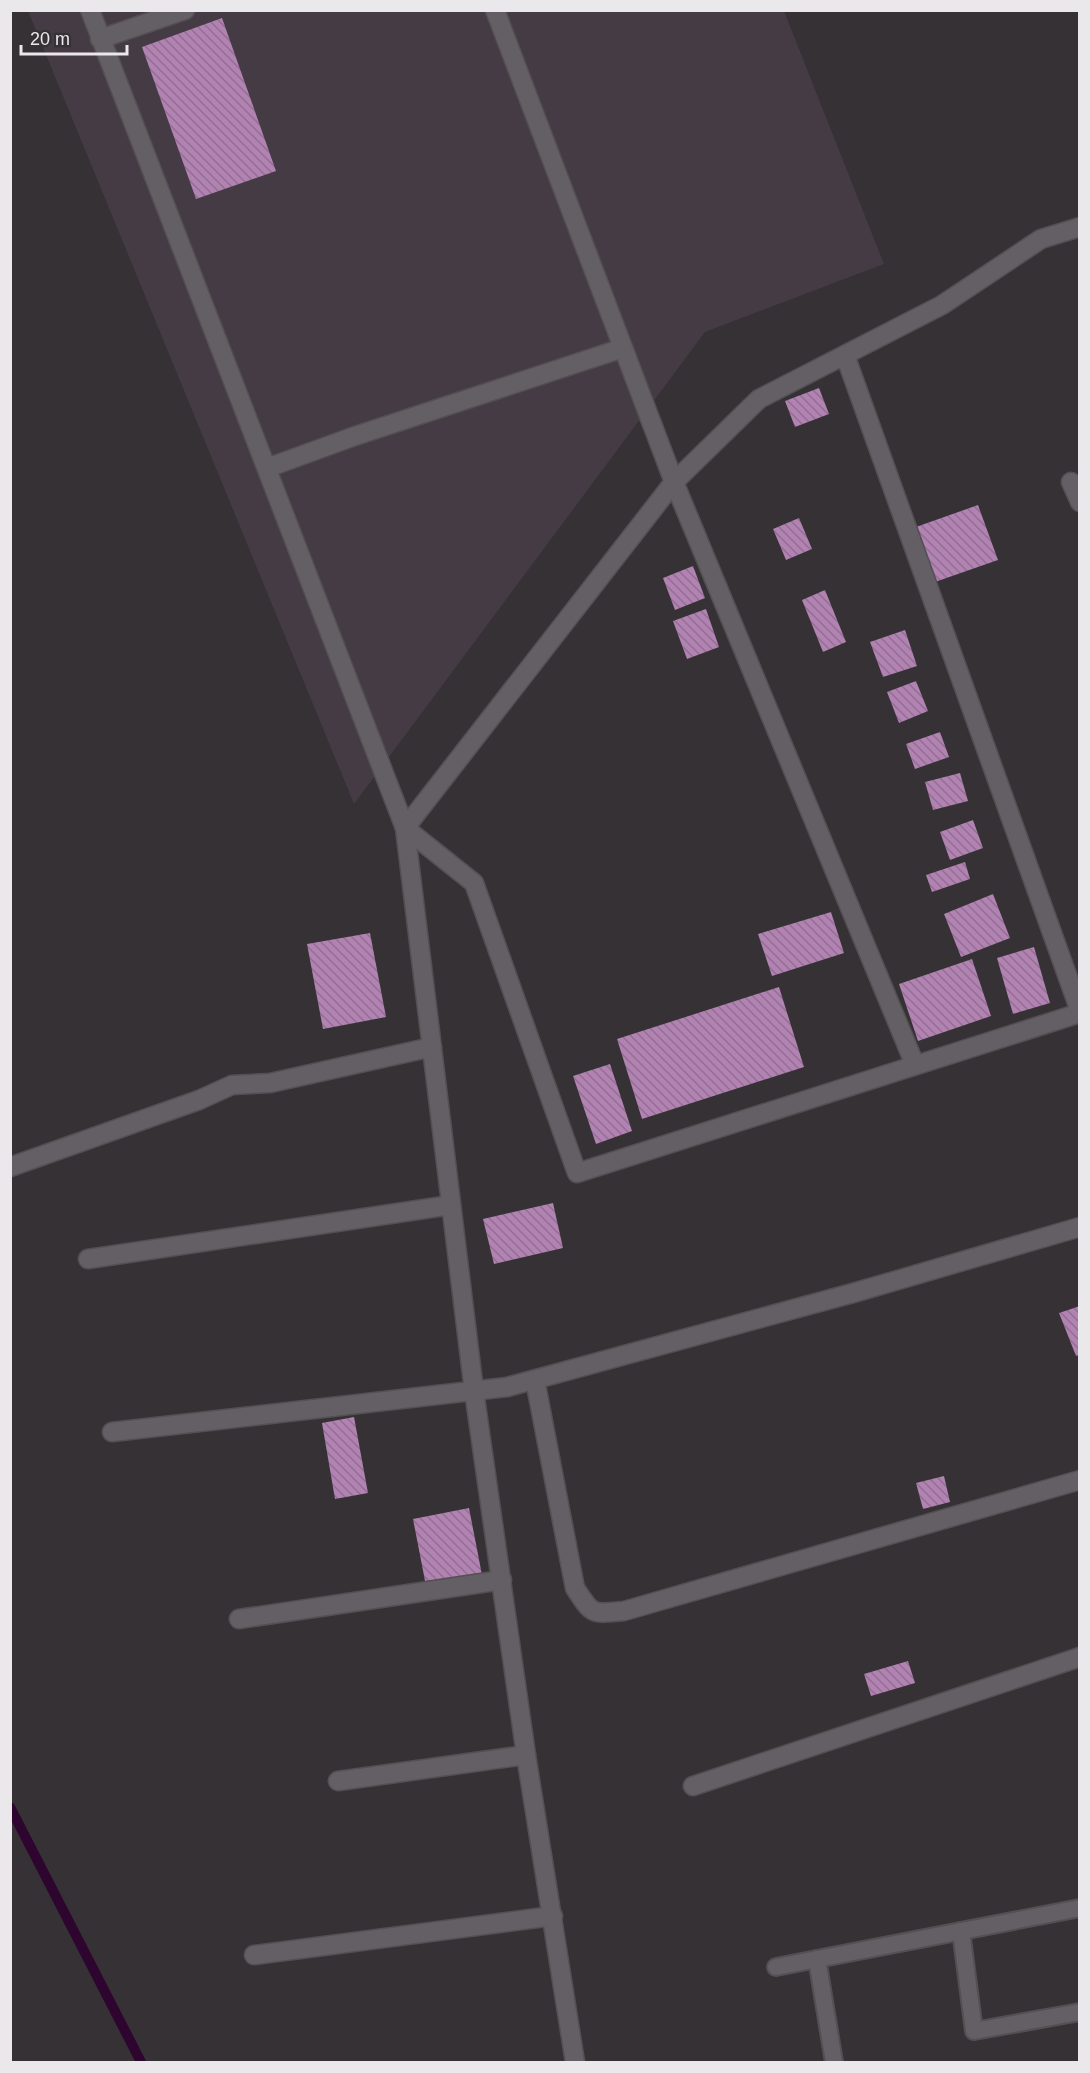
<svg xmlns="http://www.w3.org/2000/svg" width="1090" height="2073" viewBox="0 0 1090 2073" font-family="Helvetica,sans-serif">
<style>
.built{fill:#443b44}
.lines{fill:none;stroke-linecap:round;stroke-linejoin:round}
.stream{stroke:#2d052f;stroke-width:10}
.building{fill:url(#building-back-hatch)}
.lane-casing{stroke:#534f53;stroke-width:20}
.street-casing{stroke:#534f53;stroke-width:21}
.lane{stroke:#645f64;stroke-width:16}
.street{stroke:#645f64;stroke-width:18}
</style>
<defs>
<pattern id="building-back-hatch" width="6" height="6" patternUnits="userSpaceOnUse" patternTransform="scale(1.5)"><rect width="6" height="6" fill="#b182b2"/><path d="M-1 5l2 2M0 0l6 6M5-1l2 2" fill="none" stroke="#917092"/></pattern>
</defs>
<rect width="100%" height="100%" fill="#353135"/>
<!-- built -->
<path class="built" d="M28 11H784L884 264 705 332 354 804Z"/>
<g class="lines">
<!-- stream -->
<path class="stream" d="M10 1807 141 2062"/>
</g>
<!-- building -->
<g class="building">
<path d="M222 18 276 171 196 199 142 47Z"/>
<path d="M819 388 829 414 795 427 785 401Z"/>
<path d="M978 505 998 560 935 582 916 527Z"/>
<path d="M799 518 812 549 786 560 773 529Z"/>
<path d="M693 566 705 598 675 610 663 578Z"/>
<path d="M825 590 846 642 823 652 802 600Z"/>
<path d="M706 609 719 647 687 659 673 621Z"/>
<path d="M905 630 917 666 883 677 870 642Z"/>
<path d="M916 681 928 711 899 723 887 692Z"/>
<path d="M940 732 949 757 915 769 906 744Z"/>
<path d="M960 773 968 801 933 810 925 782Z"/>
<path d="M973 820 983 848 950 860 940 832Z"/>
<path d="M965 862 970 879 932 892 926 875Z"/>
<path d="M993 894 1010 938 961 957 944 914Z"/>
<path d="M831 912 844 953 772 976 758 934Z"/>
<path d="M370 933 386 1017 323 1029 307 944Z"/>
<path d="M1034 947 1050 1003 1013 1014 997 958Z"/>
<path d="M972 959 991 1016 918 1041 899 984Z"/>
<path d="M779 987 804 1067 642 1119 617 1039Z"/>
<path d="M610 1064 632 1131 596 1144 573 1076Z"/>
<path d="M553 1203 563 1248 494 1264 483 1219Z"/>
<path d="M1080 1306V1355L1076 1356 1059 1313Z"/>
<path d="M354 1417 368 1493 335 1499 322 1423Z"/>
<path d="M944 1476 950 1502 923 1509 916 1483Z"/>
<path d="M469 1508 482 1575 426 1586 413 1519Z"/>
<path d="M908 1661 915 1683 871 1696 864 1674Z"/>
</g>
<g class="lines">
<defs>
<g id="lane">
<path d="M961 1931 974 2031 1080 2012"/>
<path d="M817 1959 834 2062"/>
<path d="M776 1967 1080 1908"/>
</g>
<g id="street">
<path d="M90 10 405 828 474 1391 526 1755 575 2062"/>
<path d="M495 10 674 482 915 1065"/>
<path d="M100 39 185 10"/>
<path d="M1080 227 1041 239 942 305 759 399 674 482 405 828 474 883 577 1173 1080 1013"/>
<path d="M845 355 1080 1011"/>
<path d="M267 468 355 436 623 348"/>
<path d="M1071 482 1080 502"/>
<path d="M10 1167 199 1100 232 1085 270 1083 432 1047"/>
<path d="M88 1259 451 1205"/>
<path d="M535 1380 575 1588C593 1616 592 1614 624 1611L1080 1480"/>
<path d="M112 1432 507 1387 853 1293 1080 1227"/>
<path d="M239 1619 502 1580"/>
<path d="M338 1781 526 1755"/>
<path d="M693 1786 1080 1657"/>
<path d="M254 1955 553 1916"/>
</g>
</defs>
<!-- lane casing -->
<use href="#lane" class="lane-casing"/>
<!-- street casing -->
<use href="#street" class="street-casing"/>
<!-- lane -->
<use href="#lane" class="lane"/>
<!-- street -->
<use href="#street" class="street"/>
</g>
<!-- border -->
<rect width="1090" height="2073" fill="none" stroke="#ebe8eb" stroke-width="24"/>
<!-- scale -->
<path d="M21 45v9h106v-9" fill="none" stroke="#ebe8eb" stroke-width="3"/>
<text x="30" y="45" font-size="18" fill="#ebe8eb" stroke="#353135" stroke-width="4.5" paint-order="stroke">20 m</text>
</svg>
